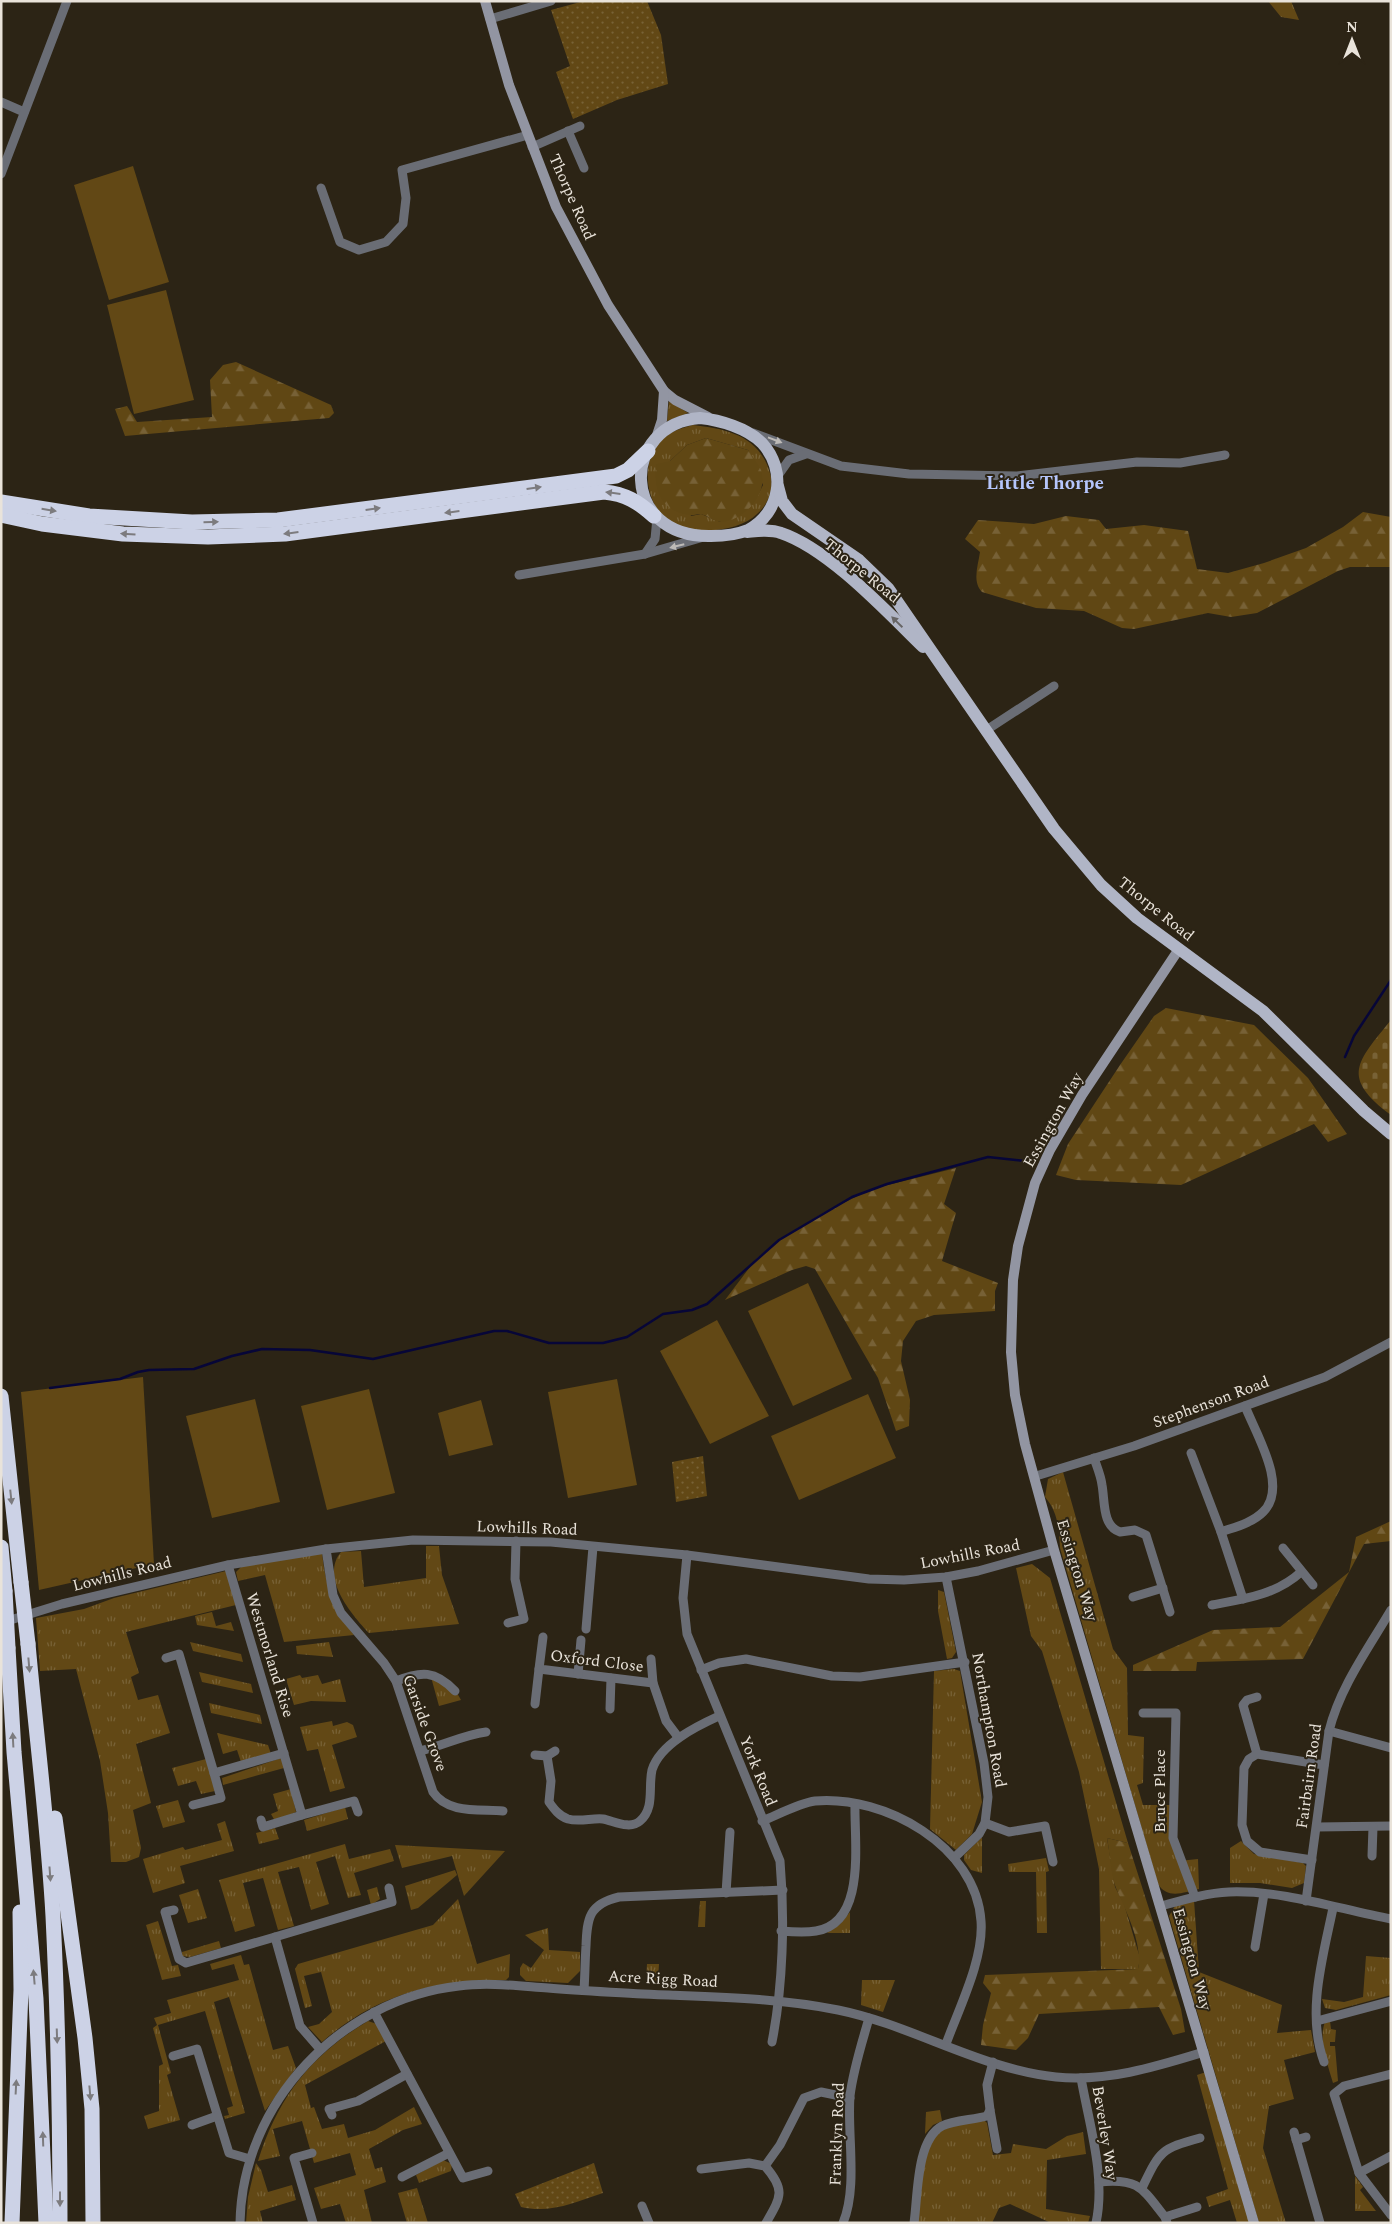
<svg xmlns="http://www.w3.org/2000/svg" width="1392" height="2224" viewBox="0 0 1392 2224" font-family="Spectral,serif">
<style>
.grass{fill:url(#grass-tufts);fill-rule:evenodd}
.forest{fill:url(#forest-firs)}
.cemetery{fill:url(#cemetery-stones)}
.park{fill:url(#park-dots)}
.garden{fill:#624815}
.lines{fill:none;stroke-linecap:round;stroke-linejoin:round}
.stream{stroke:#070638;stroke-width:2.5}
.street{stroke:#6a6d75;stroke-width:9}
.secondary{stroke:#9295a2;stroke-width:10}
.primary{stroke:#b0b5c6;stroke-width:12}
.highway{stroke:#ccd2e6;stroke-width:15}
.highway-bridge{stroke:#ccd2e6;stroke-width:15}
.oneway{fill:#bdbab7}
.oneway2{fill:#7c7b7e}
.oneway3{fill:#676565}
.labels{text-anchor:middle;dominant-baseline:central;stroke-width:4;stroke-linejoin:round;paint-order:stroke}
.street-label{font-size:16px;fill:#e9e3da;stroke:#2c2415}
.quarter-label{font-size:19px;font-weight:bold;fill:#b5c5fc;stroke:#2c2415}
</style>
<defs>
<pattern id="grass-tufts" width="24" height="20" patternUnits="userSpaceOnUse" patternTransform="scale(1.25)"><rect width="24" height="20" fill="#624815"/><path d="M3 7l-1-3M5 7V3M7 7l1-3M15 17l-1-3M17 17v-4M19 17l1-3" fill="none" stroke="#786236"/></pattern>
<pattern id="forest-firs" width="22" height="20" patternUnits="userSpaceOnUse" patternTransform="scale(1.25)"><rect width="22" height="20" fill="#604714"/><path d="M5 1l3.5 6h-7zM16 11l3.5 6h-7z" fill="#776136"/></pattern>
<pattern id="cemetery-stones" width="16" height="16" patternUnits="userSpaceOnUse" patternTransform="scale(1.25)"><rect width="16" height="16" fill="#624815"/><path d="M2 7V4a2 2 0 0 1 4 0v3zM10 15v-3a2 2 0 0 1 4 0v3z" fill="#786236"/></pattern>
<pattern id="park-dots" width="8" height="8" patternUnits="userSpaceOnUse" patternTransform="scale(1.25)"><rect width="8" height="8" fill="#624815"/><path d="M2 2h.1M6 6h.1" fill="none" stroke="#786236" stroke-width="1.8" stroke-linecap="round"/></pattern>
</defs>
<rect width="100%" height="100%" fill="#2c2415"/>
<!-- grass -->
<g class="grass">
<path d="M1268 1H1291L1299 20 1281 17Z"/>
<path d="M669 401 688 413 667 421Z"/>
<path d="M693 425C729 429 762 437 771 477 774 491 767 505 757 514 738 533 687 537 665 518 641 496 641 450 671 433 678 429 686 427 693 425ZM706 438 748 450 763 485 759 493 720 522 701 514 691 516 670 461 687 445Z"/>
<path d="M1063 1472 1113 1649 1127 1668 1128 1735 1144 1737 1143 1783 1137 1785 1143 1805H1174L1179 1861 1198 1859 1199 1889C1184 1892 1168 1900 1158 1884L1060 1548C1059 1529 1058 1512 1045 1497L1048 1479Z"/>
<path d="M426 1546H439L442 1575 459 1624 369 1633C351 1614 320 1577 341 1552L361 1551 364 1587 426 1578Z"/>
<path d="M322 1553C326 1588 333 1606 354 1635L284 1642 265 1575 238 1581 236 1572 243 1565Z"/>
<path d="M1032 1564 1050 1578 1128 1843 1107 1838 1115 1887 1124 1904 1140 1958 1138 1969H1101L1099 1869 1079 1772 1042 1651 1031 1636 1016 1568Z"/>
<path d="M226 1571 236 1605 126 1632 139 1673 131 1677 138 1700 158 1695 170 1733 136 1744 151 1803 133 1810 141 1848 139 1857 126 1862H111L108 1813 100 1761 76 1669 40 1671 36 1618 84 1609 114 1598Z"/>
<path d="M938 1590 944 1592 956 1652 952 1658 947 1659 938 1611Z"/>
<path d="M212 1612 216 1626 231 1622 234 1631 197 1625 195 1616Z"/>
<path d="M190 1642 241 1654 243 1662 193 1651Z"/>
<path d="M329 1642 333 1657 297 1654 296 1646Z"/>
<path d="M954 1669 960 1671 982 1802 972 1834 956 1850 930 1829 934 1671Z"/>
<path d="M199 1672 251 1684 253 1693 202 1682Z"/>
<path d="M300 1675 302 1678 318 1675 322 1684 340 1679 346 1702 311 1701 294 1705 286 1679Z"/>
<path d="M431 1677 457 1693 461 1700 439 1706Z"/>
<path d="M209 1703 260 1715 262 1724 211 1713Z"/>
<path d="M332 1721 333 1726 347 1722 353 1725 357 1737 332 1745 345 1788 330 1792 318 1749 307 1751 300 1727Z"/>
<path d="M217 1733 268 1745 271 1754 241 1762 237 1750 223 1754Z"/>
<path d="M281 1758 284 1768 223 1785 222 1778Z"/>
<path d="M206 1759 215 1791 201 1794 196 1781 178 1786 172 1768Z"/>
<path d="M291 1789 296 1812 275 1821 271 1814 278 1811 273 1794Z"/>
<path d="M178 1800 185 1822 163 1828 156 1806Z"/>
<path d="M345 1807 348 1819 307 1831 304 1820Z"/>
<path d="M225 1821 234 1851 180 1866 185 1883 153 1893 143 1859 183 1847 185 1850 222 1840 217 1824Z"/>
<path d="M275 1828 279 1839 259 1844 256 1833Z"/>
<path d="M982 1837V1873L971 1870 964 1860V1855Z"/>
<path d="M1241 1841 1254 1854 1303 1863 1306 1866 1304 1883 1292 1888 1260 1883H1230V1848Z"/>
<path d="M345 1844 349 1859 390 1849 394 1861 354 1873 361 1895 348 1898 335 1856 316 1862 329 1904 311 1910 299 1867 278 1872 294 1926 278 1930 263 1878 243 1883 255 1926 235 1932 219 1880Z"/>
<path d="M395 1845 505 1851 464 1896 452 1856 402 1868Z"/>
<path d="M1046 1858 1049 1871 1046 1872 1047 1933H1037L1036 1872H1009L1008 1864Z"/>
<path d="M455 1870 457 1875 418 1908 411 1910 405 1886Z"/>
<path d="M377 1887 380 1899 371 1905 367 1890Z"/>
<path d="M198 1889 207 1918 188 1923 179 1895Z"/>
<path d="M458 1899 477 1964 510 1954 509 1977 506 1980C434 1980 377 1994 322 2042L308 2027 319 2024 332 2012 321 1972 304 1976 312 2006 305 2008 295 1969 298 1964 433 1925Z"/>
<path d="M1194 1900 1199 1972 1282 2005 1277 2033 1311 2030 1315 2052 1284 2060 1294 2099 1269 2106 1263 2148 1286 2223H1259L1169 1916 1175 1906Z"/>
<path d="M700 1901H706L705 1927H698Z"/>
<path d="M850 1912V1933H827L840 1924Z"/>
<path d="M158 1921 172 1966 178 1965 181 1976 162 1980 146 1925Z"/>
<path d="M548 1928 549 1950 580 1952V1971L568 1983 526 1981 520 1975V1968L523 1963 531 1968 544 1950 525 1935Z"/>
<path d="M219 1941 221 1948 190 1957 182 1956V1952Z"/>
<path d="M241 1955 244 1965 249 1964 273 2050 288 2046 296 2068 265 2111 229 1997 214 2002 245 2113 225 2119 224 2116 229 2115 227 2108 233 2106 205 2011 158 2025 171 2073 167 2075 180 2120 148 2129 144 2116 159 2111V2066L163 2064 153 2028 157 2025 154 2018 171 2013 167 2000 239 1980 234 1964 212 1970 210 1964Z"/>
<path d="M1366 1956 1391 1958V1995L1336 2010 1325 2008 1322 1999 1344 2002 1363 1997Z"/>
<path d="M647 1964H659L658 1981H646Z"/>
<path d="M862 1980H895L883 2012 861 2005Z"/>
<path d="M368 2021 377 2024 386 2041 305 2085 311 2108 314 2107 322 2129 344 2124 348 2138 375 2130 414 2107 422 2124 403 2130 369 2149 375 2169 382 2167 386 2182 364 2190 372 2223H346L340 2204 321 2209 314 2188 356 2175 350 2153 314 2163 302 2121 273 2129 280 2156 258 2161C278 2097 311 2055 368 2021Z"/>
<path d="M1330 2021 1331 2029 1336 2030 1335 2042H1330V2046H1335L1338 2081 1333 2083C1328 2065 1318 2040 1325 2022Z"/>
<path d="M1206 2072 1250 2223H1237L1230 2200 1209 2207 1206 2197 1228 2189 1197 2075Z"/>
<path d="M940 2110 942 2121 933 2125 925 2134 926 2112Z"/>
<path d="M983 2119 987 2123 993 2155 1011 2153 1013 2144 1046 2149 1067 2136 1083 2132 1086 2154 1047 2160 1046 2209 1090 2216 1088 2223H1051L1010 2204 999 2208 992 2223H918C920 2199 919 2139 944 2127 955 2122 971 2122 983 2119Z"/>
<path d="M443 2160 452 2164 451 2171 419 2183 416 2175Z"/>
<path d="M256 2163 261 2170 268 2192 292 2185 296 2200 260 2211 263 2223H246L248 2197Z"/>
<path d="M1355 2176 1363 2187 1360 2190 1376 2211H1355Z"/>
<path d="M417 2188 428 2223H407L398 2193Z"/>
</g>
<!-- forest -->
<g class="forest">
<path d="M236 362 331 405 334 413 329 418 125 436 115 409 127 406 137 422 212 417 210 380 223 365Z"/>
<path d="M706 438 748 450C752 456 758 463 761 470 769 493 745 520 722 522 714 522 708 515 700 514 696 514 693 516 689 515 660 511 653 489 656 464L670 461 687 445Z"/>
<path d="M1363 512 1391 517V567H1350L1338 571 1257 613 1231 617 1208 613 1134 629 1122 628 1084 611 1036 608 982 592C972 582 978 566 980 552L965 539 978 520 1034 524 1066 516 1099 520 1106 529 1144 525 1188 531 1197 569 1228 573 1264 563 1306 548 1343 527Z"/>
<path d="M1166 1008 1254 1025 1308 1078 1347 1134 1328 1142 1314 1124 1181 1185 1076 1180 1056 1175 1068 1144 1120 1065 1154 1016Z"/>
<path d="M956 1168 944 1204 956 1213 942 1261 998 1283 995 1291V1311L934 1315 916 1321 903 1341 901 1361 910 1400 909 1426 896 1431 878 1378 815 1269 806 1266 792 1270 725 1300 756 1259 779 1240 823 1213 872 1189Z"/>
<path d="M1391 1521V1541L1364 1544 1303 1659 1197 1662 1196 1671H1133V1665L1213 1630 1280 1627 1349 1572 1356 1537Z"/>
<path d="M1107 1838 1128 1843 1181 2009 1185 2032 1173 2035 1159 2007 1039 2014 1028 2038 1016 2050 981 2045 983 2025 991 1993 983 1983 985 1975 1138 1969C1143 1943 1126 1912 1116 1888 1110 1873 1110 1853 1107 1838Z"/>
</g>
<!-- cemetery -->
<path class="cemetery" d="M1391 1020V1115C1340 1077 1357 1062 1391 1020Z"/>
<!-- park -->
<g class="park">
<path d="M584 1H647L661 35 668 84 617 100 573 119 556 72 570 66 551 10Z"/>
<path d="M703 1456 707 1496 676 1502 672 1462Z"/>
<path d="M594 2163 603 2193C575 2202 551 2214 521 2207L515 2194Z"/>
</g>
<!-- garden -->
<g class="garden">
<path d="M133 166 169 282 109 300 74 185Z"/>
<path d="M166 290 194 400 134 414 107 305Z"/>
<path d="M808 1283 852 1379 793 1406 748 1311Z"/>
<path d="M717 1320 769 1416 710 1444 660 1351Z"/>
<path d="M143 1377 154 1564 39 1590 21 1392Z"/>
<path d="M617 1379 637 1485 568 1498 548 1392Z"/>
<path d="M369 1389 395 1493 327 1510 301 1406Z"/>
<path d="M868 1394 896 1458 799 1500 771 1436Z"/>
<path d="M255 1399 280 1502 212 1518 186 1416Z"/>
<path d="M481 1400 493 1445 449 1456 438 1413Z"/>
</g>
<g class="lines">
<!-- stream -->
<g class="stream">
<path d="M1345 1057 1354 1036 1391 980"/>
<path d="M50 1388 120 1379 138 1372 149 1370 194 1369 232 1356 262 1349 310 1350 373 1359 494 1331H507L549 1343H603L627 1337 663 1314 692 1310 707 1304 779 1240 852 1197 887 1184 988 1157 1034 1162"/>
</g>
<!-- street -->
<g class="street">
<path d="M490 19 551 1"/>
<path d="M1 102 24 112"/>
<path d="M568 131 584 168"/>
<path d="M532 147 580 126"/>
<path d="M1 174 67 1"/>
<path d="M321 188 340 242 359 250 386 242 403 224 406 198 402 170 528 135"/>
<path d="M753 433 841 466 909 474 1017 476 1137 462 1180 463 1225 455"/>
<path d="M777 477 789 460 806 454"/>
<path d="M645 554 655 539 657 518"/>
<path d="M519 575 645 554 707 536"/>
<path d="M985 731 1054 686"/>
<path d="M1191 1453 1221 1532 1243 1599"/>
<path d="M1094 1458C1097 1467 1101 1476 1102 1485 1105 1501 1102 1526 1120 1532L1135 1530 1146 1535 1170 1612"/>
<path d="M1036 1476 1134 1446 1325 1377 1391 1342"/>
<path d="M1221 1532C1235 1527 1252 1523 1263 1512 1289 1487 1256 1434 1245 1406"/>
<path d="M1283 1548 1313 1585"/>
<path d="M326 1549 333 1595 341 1613 384 1663 396 1681 433 1792C448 1814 479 1809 503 1811"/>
<path d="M687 1555 683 1598 687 1634 780 1861C785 1919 783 1986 772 2042"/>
<path d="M228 1565 302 1815 354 1801 358 1812"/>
<path d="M946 1577 984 1763 988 1797 985 1823 979 1834 954 1858"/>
<path d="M1133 1597 1163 1588"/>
<path d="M1212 1605C1244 1599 1276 1595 1301 1572"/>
<path d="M4 1622 62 1604 228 1565 326 1549 413 1540 551 1542 687 1555 869 1579 904 1580 946 1577 978 1571 1054 1550"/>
<path d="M508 1623 524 1619 515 1579 516 1541"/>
<path d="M586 1629 593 1547"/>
<path d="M543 1637 539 1669 653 1683 666 1721 678 1737"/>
<path d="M166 1658 179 1654 214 1773 284 1753"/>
<path d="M651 1659 653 1683"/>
<path d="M701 1670 719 1663 746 1659 832 1676 860 1677 965 1662"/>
<path d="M578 1674 581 1640"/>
<path d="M396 1681C421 1671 435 1670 455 1691"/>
<path d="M1257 1697 1247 1700 1243 1705 1257 1754"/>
<path d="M535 1704 539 1669"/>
<path d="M610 1709 611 1678"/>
<path d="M1143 1713H1176L1173 1838 1195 1897"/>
<path d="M1329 1731 1391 1748"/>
<path d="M420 1751C442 1746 463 1735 486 1732"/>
<path d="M555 1751 547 1756 551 1781 549 1802C554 1809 559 1816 568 1819 579 1822 592 1818 603 1819 614 1821 630 1830 640 1821 655 1808 648 1788 652 1770 660 1744 697 1726 719 1716"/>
<path d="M535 1755 547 1756"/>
<path d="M193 1805 221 1798 214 1773"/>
<path d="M261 1820 263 1827 302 1815"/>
<path d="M762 1821C777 1815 800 1803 815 1801 885 1795 976 1846 981 1921 984 1959 959 2008 946 2044"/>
<path d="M985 1823 1009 1832 1045 1826 1053 1862"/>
<path d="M1317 1827 1391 1826"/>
<path d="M1372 1856 1373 1827"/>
<path d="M1312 1860 1260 1852 1247 1841 1242 1825 1244 1768 1249 1759 1257 1754 1324 1765"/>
<path d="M726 1893 730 1832"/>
<path d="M1306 1901 1329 1731C1340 1687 1368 1649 1391 1610"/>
<path d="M1161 1906C1183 1900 1206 1893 1229 1892 1283 1890 1338 1909 1391 1919"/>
<path d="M174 1910 165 1912 179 1959 186 1963 275 1937"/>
<path d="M781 1931C792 1932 805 1933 816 1931 867 1923 854 1842 855 1804"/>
<path d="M1255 1947 1264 1894"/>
<path d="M584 1990C585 1975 585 1961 586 1946 587 1918 589 1904 619 1897L783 1890"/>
<path d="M374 2012 463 2178 488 2171"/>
<path d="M1317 2021 1391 2001"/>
<path d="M320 2049 300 2026 275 1937 392 1902 389 1888"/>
<path d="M173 2056 197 2049 229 2153 250 2159"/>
<path d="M1324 2062C1306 2013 1323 1957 1333 1908"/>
<path d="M1391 2074 1344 2086 1334 2094 1359 2173 1391 2215"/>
<path d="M1081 2078C1089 2124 1106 2176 1096 2223"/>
<path d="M990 2110 997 2149"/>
<path d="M332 2115 329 2109 358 2101 407 2074"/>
<path d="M192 2125 217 2116"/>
<path d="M1294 2132 1320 2223"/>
<path d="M1296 2140 1306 2137"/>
<path d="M312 2153 294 2158 313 2223"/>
<path d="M765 2166 780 2145 804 2098 821 2092 850 2098"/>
<path d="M701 2169 749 2163 765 2166C786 2190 781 2197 766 2223"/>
<path d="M1359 2173 1391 2156"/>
<path d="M402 2177 449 2153"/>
<path d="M1099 2182C1139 2178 1142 2188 1165 2217L1167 2223"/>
<path d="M1142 2188C1160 2151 1160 2149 1200 2138"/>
<path d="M642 2206 649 2223"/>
<path d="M1165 2217 1197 2207"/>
<path d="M240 2223C242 2103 341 1999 459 1986 488 1982 519 1986 548 1988 580 1991 612 1992 643 1994 708 1997 774 1997 838 2010 912 2025 980 2069 1056 2077 1107 2082 1155 2067 1204 2052"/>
<path d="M843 2223C858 2187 847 2135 850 2096 853 2070 862 2043 869 2018"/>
<path d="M914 2223C918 2196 916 2140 942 2126 954 2120 973 2120 987 2116L990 2110 987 2085 993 2062"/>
</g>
<!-- secondary -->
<g class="secondary">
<path d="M485 1 509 85 556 207 608 305 664 391 675 400 708 417"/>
<path d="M656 438 662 420 664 391"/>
<path d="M1179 949 1082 1095 1050 1150 1035 1183 1018 1246 1013 1280 1011 1352 1015 1395 1025 1444 1054 1550 1254 2223"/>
</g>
<!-- primary -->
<g class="primary">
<path d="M700 418C720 420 747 428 762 443 787 470 781 513 748 530 736 535 724 536 711 536 619 538 620 424 700 418Z"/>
<path d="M778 486 782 501 792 514 859 560 888 588 1054 829 1101 885 1137 918 1263 1011 1364 1111 1391 1134"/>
<path d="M747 532C758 531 770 529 781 533 829 549 887 612 923 647"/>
</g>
<!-- highway -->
<g class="highway">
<path d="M1 502 89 516 192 522 278 520 616 476 628 470 648 451"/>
<path d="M1 515 42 524 123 534 208 537 285 534 604 492C626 494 638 502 654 516"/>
<path d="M1 1396 21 1582"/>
<path d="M1 1547 5 1591"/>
<path d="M28 1644C36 1734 48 1825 53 1916 58 2018 60 2120 60 2223"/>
<path d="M8 1648 14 1752 36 1999 46 2223"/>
<path d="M55 1818 85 2038 92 2109 93 2223"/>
<path d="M12 2223 21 1990 20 1912"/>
</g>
<!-- highway-bridge -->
<g class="highway-bridge">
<path d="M21 1582 28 1644"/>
<path d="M5 1591 8 1648"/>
</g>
</g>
<!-- one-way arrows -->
<defs><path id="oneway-solid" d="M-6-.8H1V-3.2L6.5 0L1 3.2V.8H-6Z" transform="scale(1.25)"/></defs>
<g class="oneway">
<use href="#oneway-solid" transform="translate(775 440) rotate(21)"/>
<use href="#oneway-solid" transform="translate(677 546) rotate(166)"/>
</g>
<g class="oneway2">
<use href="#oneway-solid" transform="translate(534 488) rotate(-8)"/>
<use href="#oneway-solid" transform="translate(613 493) rotate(-173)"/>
<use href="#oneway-solid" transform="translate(373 509) rotate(-8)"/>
<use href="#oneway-solid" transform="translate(49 510) rotate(9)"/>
<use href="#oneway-solid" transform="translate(452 512) rotate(173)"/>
<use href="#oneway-solid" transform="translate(211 522) rotate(-2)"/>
<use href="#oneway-solid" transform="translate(291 533) rotate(173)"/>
<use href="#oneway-solid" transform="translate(128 534) rotate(-177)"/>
<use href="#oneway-solid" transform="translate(11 1497) rotate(84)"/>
<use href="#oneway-solid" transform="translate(29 1665) rotate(85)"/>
<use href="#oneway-solid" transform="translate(13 1740) rotate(-93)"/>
<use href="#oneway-solid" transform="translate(50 1874) rotate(86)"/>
<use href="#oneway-solid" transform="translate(34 1977) rotate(-95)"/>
<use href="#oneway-solid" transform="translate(57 2036) rotate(88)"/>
<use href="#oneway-solid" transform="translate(16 2087) rotate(-87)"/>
<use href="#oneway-solid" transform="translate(90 2093) rotate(85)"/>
<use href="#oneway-solid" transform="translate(43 2139) rotate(-92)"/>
<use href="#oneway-solid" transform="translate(60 2199) rotate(90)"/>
</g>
<use class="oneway3" href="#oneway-solid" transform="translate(897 622) rotate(-136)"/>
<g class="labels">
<!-- street labels -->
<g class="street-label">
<text transform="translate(572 197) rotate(66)">Thorpe Road</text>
<text transform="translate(862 571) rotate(39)">Thorpe Road</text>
<text transform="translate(1156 909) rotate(39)">Thorpe Road</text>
<text transform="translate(1053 1120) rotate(-61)">Essington Way</text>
<text transform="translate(1211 1402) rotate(-20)">Stephenson Road</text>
<text transform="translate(527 1528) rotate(2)">Lowhills Road</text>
<text transform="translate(970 1554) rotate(-11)">Lowhills Road</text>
<text transform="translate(1077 1570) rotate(73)">Essington Way</text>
<text transform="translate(122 1574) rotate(-14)">Lowhills Road</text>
<text transform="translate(270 1655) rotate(73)">Westmorland Rise</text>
<text transform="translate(597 1661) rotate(7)">Oxford Close</text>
<text transform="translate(989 1720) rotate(80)">Northampton Road</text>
<text transform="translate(425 1723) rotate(70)">Garside Grove</text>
<text transform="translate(758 1771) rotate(68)">York Road</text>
<text transform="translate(1309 1776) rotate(-82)">Fairbairn Road</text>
<text transform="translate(1160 1791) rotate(-90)">Bruce Place</text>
<text transform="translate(1192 1959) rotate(74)">Essington Way</text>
<text transform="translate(663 1979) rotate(3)">Acre Rigg Road</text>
<text transform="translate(1105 2133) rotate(81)">Beverley Way</text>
<text transform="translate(837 2134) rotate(-88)">Franklyn Road</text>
</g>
<!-- quarter labels -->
<g class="quarter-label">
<text x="1045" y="483">Little Thorpe</text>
</g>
</g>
<!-- border -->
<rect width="1392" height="2224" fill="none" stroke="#e9e3da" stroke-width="5"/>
<!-- north arrow -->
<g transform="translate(1352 40)" stroke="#2c2415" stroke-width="4" paint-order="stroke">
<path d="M0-4L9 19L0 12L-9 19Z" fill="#e9e3da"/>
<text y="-8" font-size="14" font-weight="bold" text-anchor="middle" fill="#e9e3da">N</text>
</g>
</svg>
